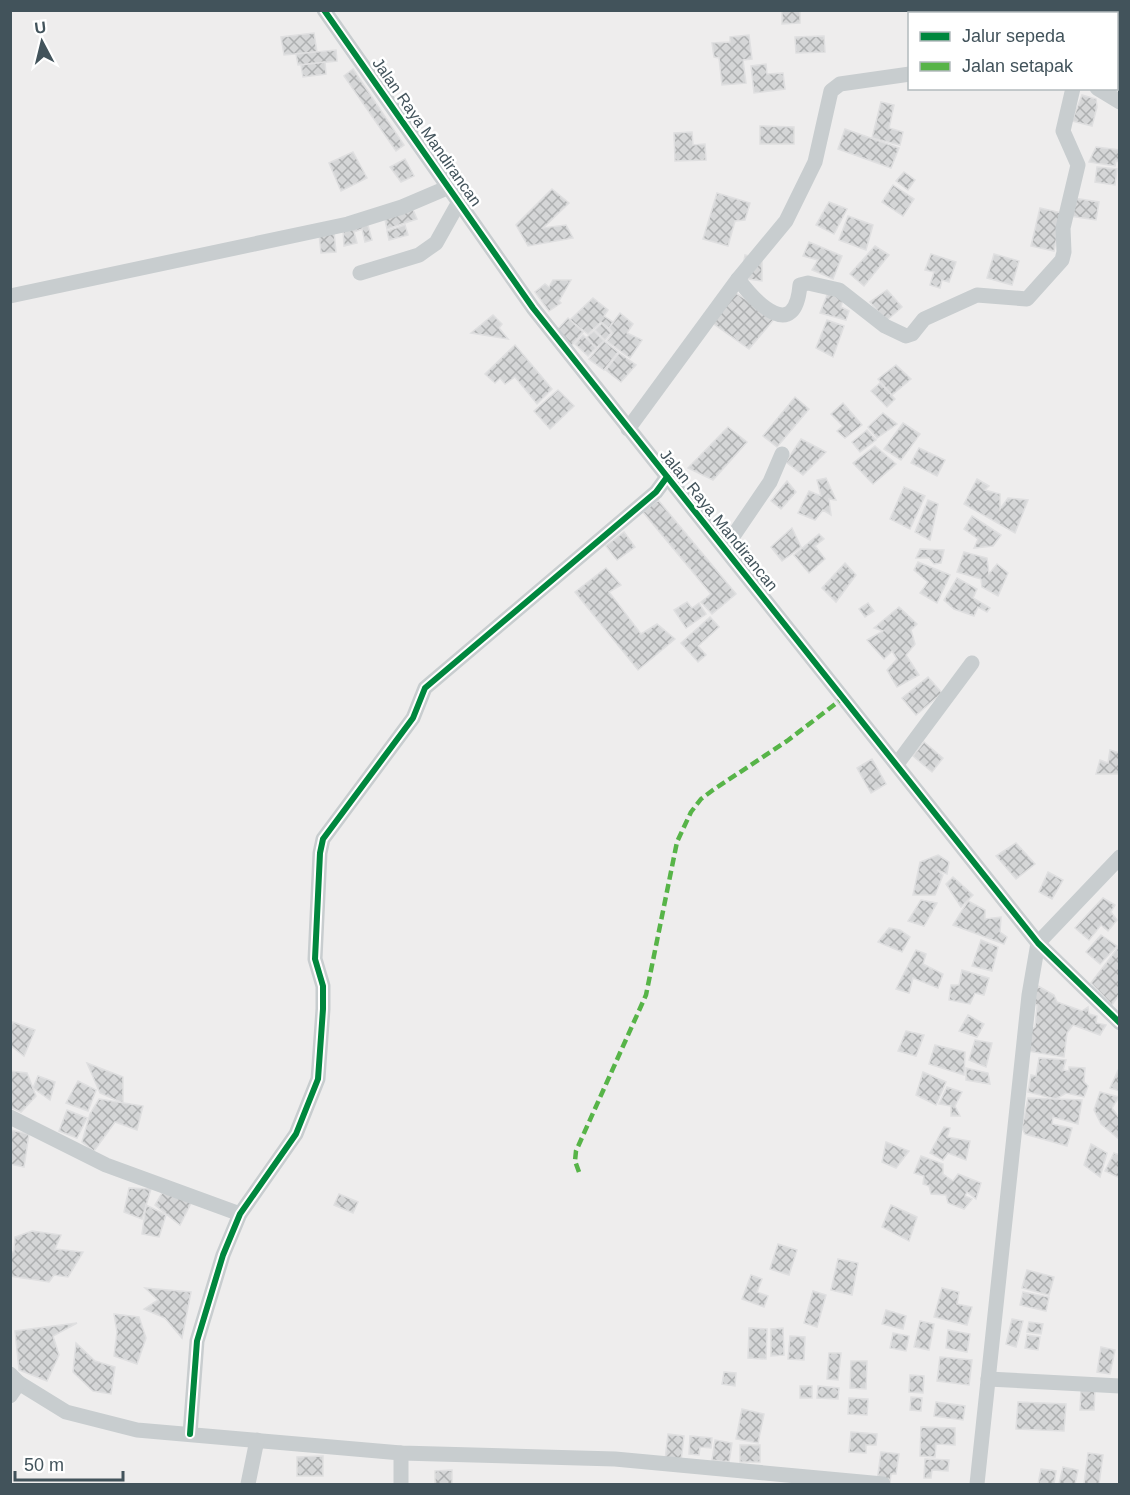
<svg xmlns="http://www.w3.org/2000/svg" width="1130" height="1495" viewBox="0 0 1130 1495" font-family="Arial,sans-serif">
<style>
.building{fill:url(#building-cross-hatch);stroke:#dfdfe0;stroke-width:1.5}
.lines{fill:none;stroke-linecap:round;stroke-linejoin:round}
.minor{stroke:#c8cdcf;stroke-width:15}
.quiet{stroke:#57b448;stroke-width:4.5;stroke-dasharray:9 4.5;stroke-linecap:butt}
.cycleway-casing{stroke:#fff;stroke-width:10}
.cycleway{stroke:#00873e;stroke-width:6}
.labels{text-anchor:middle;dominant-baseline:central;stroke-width:5;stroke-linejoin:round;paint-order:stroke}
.street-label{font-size:16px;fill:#42535b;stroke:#fff}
</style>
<defs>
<pattern id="building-cross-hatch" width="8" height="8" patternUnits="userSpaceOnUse" patternTransform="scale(1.5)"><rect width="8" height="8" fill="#d5d6d7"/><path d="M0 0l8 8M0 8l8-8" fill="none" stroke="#aeb0b1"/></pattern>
</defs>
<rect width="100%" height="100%" fill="#eeeded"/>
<!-- building -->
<g class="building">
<path d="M782 10H800V23L782 24Z"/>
<path d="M314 33 317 52 284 55 281 37Z"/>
<path d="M749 35 752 59 743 60 746 83 722 85 719 58 714 57 712 43 730 42V37Z"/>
<path d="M824 36 825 52 796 53 795 37Z"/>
<path d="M336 50 337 61 298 65 296 54Z"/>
<path d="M325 62 326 74 303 77 301 65Z"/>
<path d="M766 64 767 74 783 73 785 89 754 93 751 66Z"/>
<path d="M353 69 404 145 396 151 344 76Z"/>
<path d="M1082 95 1096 99 1097 107 1092 126 1072 121Z"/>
<path d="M881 102 894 105 889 128 903 132 900 145 872 138Z"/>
<path d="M760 126 794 127V144H760Z"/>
<path d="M845 129 899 148 891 168 838 149Z"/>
<path d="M692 132 693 145 705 144 706 160 675 161 674 133Z"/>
<path d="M1096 147 1120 150V162L1116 161 1115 166 1089 162Z"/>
<path d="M353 152 367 178 341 191 329 163Z"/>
<path d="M405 159 414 176 401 182 390 167Z"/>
<path d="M1097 167 1117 169 1115 185 1095 182Z"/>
<path d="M904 172 915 180 908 190 896 181Z"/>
<path d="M893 185 914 199 903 216 882 202Z"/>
<path d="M552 189 569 203 543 228 566 225 573 238 528 246 516 225Z"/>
<path d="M717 193 750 203 745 220 735 221 728 246 703 239Z"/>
<path d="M1073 198 1099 202 1096 220 1070 216Z"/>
<path d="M829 202 847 209 834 234 816 225Z"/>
<path d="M411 205 417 219 387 229 384 215Z"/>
<path d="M1040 208 1062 213 1054 251 1031 246Z"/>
<path d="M848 216 873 225 866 250 839 240Z"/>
<path d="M367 222 372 240 365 242 362 229 354 232 357 243 344 246 343 230Z"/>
<path d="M405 225 408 235 389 240 387 231Z"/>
<path d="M334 231 336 252 321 253 319 234Z"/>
<path d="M809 242 842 256 833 279 812 270 818 260 803 256Z"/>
<path d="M875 246 889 255 864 286 850 274Z"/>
<path d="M931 254 956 262 949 282 942 280 940 288 930 285 934 272 925 270Z"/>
<path d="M994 254 1019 261 1012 285 987 278Z"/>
<path d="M745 255 762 259V281L741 278Z"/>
<path d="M553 280H571L559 301 561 303 549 311 535 292 545 284 549 287Z"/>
<path d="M829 290 843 299 841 307 849 311 846 320 820 313Z"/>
<path d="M887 290 902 307 886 321 870 302Z"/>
<path d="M736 293 775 318 749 349 711 322Z"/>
<path d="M593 298 608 310 604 316 613 322 609 328 601 322 588 334 570 320Z"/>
<path d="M620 313 633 324 627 333 642 340 630 358 607 341 613 333 609 328Z"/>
<path d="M493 315 502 324 499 328 508 339 471 333Z"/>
<path d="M568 318 583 332 571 346 558 329Z"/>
<path d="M827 320 844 326 833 357 816 348Z"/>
<path d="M602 323 611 333 605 340 595 330Z"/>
<path d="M594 331 604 341 596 348 587 337Z"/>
<path d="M583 335 596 348 588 356 575 344Z"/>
<path d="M604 341 618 352 604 370 589 359Z"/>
<path d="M515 345 552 389 537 404 515 377 505 384 500 378 495 383 485 374Z"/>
<path d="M619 353 636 365 621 382 606 370Z"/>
<path d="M896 365 911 379 892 395 878 379Z"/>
<path d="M880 383 895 399 887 407 871 391Z"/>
<path d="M558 390 574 406 550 429 534 411Z"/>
<path d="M795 397 809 409 777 447 763 436Z"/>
<path d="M843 403 862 425 845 438 837 431 843 426 831 414Z"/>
<path d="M883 413 897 424 877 438 868 427Z"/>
<path d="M903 423 920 434 901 460 884 449Z"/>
<path d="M728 427 747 442 713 480 688 468Z"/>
<path d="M867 430 876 440 860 452 852 442Z"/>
<path d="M801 439 826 452 803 475 786 462Z"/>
<path d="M875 446 896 464 873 484 853 463Z"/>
<path d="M919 448 945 460 937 476 911 463Z"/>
<path d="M826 478 836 500 829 499 831 515 823 510 815 520 798 513 809 491 821 496 817 480Z"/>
<path d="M977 479 989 486 985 490 1000 494V509L1008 498 1028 500 1015 533 964 504Z"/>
<path d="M787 481 796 492 781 509 771 501Z"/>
<path d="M904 487 925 496 910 529 890 519Z"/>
<path d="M658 500 736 594 712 614 701 602 711 594 643 512Z"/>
<path d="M928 500 938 504 930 540 915 532Z"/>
<path d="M972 516 1001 535 993 546 974 548 978 539 964 529Z"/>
<path d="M792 528 801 547 782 561 771 547Z"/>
<path d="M624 532 635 547 617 560 606 546Z"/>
<path d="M819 534 824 539 815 546 825 559 809 573 794 555Z"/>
<path d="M920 549 944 550 941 563 934 564 929 558H916Z"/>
<path d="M964 552 987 558 989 574 997 564 1008 573 998 596 982 587 981 579 957 572Z"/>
<path d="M918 562 950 575 937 603 920 593 928 582 914 570Z"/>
<path d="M845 563 856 575 836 602 822 588Z"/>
<path d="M606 568 621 585 609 592 641 634 657 624 675 639 638 670 575 592Z"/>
<path d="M957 578 977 589 973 598 990 608 987 612 978 607 974 616 954 609 944 600Z"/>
<path d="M687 602 692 608 699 603 706 614 686 628 674 610Z"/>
<path d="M868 603 874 611 865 617 859 609Z"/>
<path d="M899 607 917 624 911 630 915 644 906 655 919 675 897 687 887 670 897 659 892 651 884 659 867 640 883 631 874 628Z"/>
<path d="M710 617 719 627 698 646 706 655 698 662 681 643Z"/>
<path d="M928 677 942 693 916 715 902 698Z"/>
<path d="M924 742 943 758 932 772 913 756Z"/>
<path d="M1110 750 1120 753V774H1096L1100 760 1108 763Z"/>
<path d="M872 759 886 784 871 793 857 768Z"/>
<path d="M1016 843 1035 864 1016 879 996 856Z"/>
<path d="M938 855 949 862 947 874 937 870 943 875 935 895H913L920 862Z"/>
<path d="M1048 872 1063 880 1052 899 1039 892Z"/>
<path d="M953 877 973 895 961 907 946 884Z"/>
<path d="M1103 898 1115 905 1111 912 1117 920 1108 931 1101 925 1089 940 1075 928Z"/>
<path d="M921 900 937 903 924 926 908 921Z"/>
<path d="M968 901 985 910V919L1001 917 1000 932 1007 937 1004 944 953 925Z"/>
<path d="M889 928 900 930 910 937 902 952 878 942Z"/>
<path d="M1101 935 1117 946 1100 964 1086 952Z"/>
<path d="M981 940 998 947 992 971 972 966Z"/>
<path d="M1120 945V993L1112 1005 1091 983Z"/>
<path d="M916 950 926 954 923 964 943 974 938 988 913 978 909 993 896 989Z"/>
<path d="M962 970 989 978 984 995 975 993 970 1004 949 1000 951 985H959Z"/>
<path d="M1038 986 1054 995 1057 1002 1082 1011 1088 1007 1089 1014 1097 1016 1096 1023 1106 1025 1100 1035 1073 1025 1067 1033 1064 1057 1027 1051 1032 1029 1035 1027 1037 1006 1032 999Z"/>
<path d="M968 1015 984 1024 977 1037 959 1031Z"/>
<path d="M13 1022 35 1030 24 1056 10 1045V1028Z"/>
<path d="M906 1031 924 1035 916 1056 898 1051Z"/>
<path d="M975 1040 992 1043 986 1067 969 1060Z"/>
<path d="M935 1045 965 1052 964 1075 929 1064Z"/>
<path d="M1039 1058 1066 1060 1063 1070 1069 1071V1067L1085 1068 1084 1082 1088 1086 1084 1097 1066 1093 1056 1099 1028 1092 1031 1075 1036 1076Z"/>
<path d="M87 1063 123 1077V1103L100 1093Z"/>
<path d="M1120 1066V1091L1110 1088Z"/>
<path d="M966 1068 988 1073 990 1084 966 1080Z"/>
<path d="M10 1071 27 1073 36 1096 21 1112 10 1107Z"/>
<path d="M923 1072 946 1082 936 1105 916 1095Z"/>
<path d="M38 1076 55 1082 50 1100 33 1088Z"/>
<path d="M78 1081 96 1090 88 1111 66 1103Z"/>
<path d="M947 1087 962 1092 955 1106 960 1116H951V1106L939 1104Z"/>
<path d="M1100 1092 1119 1097 1112 1108 1120 1119V1140L1101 1124 1094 1110Z"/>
<path d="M1028 1098 1082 1100 1078 1124 1053 1117 1052 1124 1072 1128 1067 1146 1025 1134 1022 1128Z"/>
<path d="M99 1099 143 1106 137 1130 115 1122 94 1151 82 1142 90 1114Z"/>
<path d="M67 1110 87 1118 77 1138 59 1131Z"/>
<path d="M944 1127 950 1128 947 1137 970 1141 966 1160 948 1153 943 1160 930 1153Z"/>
<path d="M10 1130 29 1134 24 1167 10 1164Z"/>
<path d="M886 1142 909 1151 896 1168 882 1162Z"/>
<path d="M1091 1144 1107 1153 1100 1177 1084 1165Z"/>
<path d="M1114 1153 1120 1155V1178L1105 1171Z"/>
<path d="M921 1156 943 1164V1174L953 1181 958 1174 981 1183 976 1199 967 1192 965 1196 972 1199 964 1209 948 1203 946 1195 931 1194 929 1186 923 1184 924 1176 914 1173Z"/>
<path d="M129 1188 151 1189 142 1219 124 1212Z"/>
<path d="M162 1193 193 1199 180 1225 155 1205Z"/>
<path d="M339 1194 358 1202 353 1213 334 1205Z"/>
<path d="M146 1205 166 1215 159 1237 142 1234Z"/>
<path d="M891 1205 917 1217 909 1241 882 1227Z"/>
<path d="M32 1231 61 1235 55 1249 83 1252 68 1277 54 1275 49 1282 10 1276V1254L14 1251 15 1237Z"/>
<path d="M778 1244 797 1250 789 1275 770 1269Z"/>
<path d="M838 1259 858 1263 852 1295 831 1290Z"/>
<path d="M1027 1270 1054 1277 1049 1295 1022 1288Z"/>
<path d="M751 1275 762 1279 757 1292 768 1296 764 1307 742 1299Z"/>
<path d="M145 1288 191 1292 182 1338 165 1318 144 1309 158 1300Z"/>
<path d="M942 1288 959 1292 957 1304 972 1307 967 1325 934 1317Z"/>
<path d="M813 1291 826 1295 817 1327 804 1323Z"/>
<path d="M1023 1292 1049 1297 1046 1311 1020 1305Z"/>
<path d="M886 1310 906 1316 903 1329 882 1324Z"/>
<path d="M114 1314 139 1317 146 1338 137 1364 114 1356 117 1332Z"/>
<path d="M1012 1319 1023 1321 1016 1347 1006 1344Z"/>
<path d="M920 1321 934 1324 929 1350 914 1347Z"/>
<path d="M1029 1322 1043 1324 1041 1334 1027 1332Z"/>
<path d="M77 1323 53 1336 59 1355 47 1381 19 1370 15 1331Z"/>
<path d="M749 1328 767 1329 766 1359 748 1358Z"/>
<path d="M783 1328 784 1355 771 1356V1329Z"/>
<path d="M948 1330 970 1334 967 1352 946 1348Z"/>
<path d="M893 1333 909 1336 906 1351 890 1348Z"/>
<path d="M1027 1335 1040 1337 1038 1350 1025 1348Z"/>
<path d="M790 1336 805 1337 804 1360 788 1359Z"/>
<path d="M76 1343 95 1361 115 1367 111 1394 93 1391 73 1372Z"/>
<path d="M1101 1347 1115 1350 1110 1374 1097 1372Z"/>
<path d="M829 1353H841L838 1380 827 1379Z"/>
<path d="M940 1357 972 1360 969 1385 937 1381Z"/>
<path d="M851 1361H867L866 1389 850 1388Z"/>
<path d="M724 1372 736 1373 735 1386 722 1384Z"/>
<path d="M910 1375 924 1376 923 1393 909 1392Z"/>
<rect x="800" y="1386" width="12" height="12"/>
<path d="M818 1386 839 1388 838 1399 817 1398Z"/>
<path d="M1081 1389H1095L1094 1410H1080Z"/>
<path d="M911 1397 922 1398 921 1411 910 1410Z"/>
<path d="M849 1398 868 1399 867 1415 848 1414Z"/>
<path d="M936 1402 965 1406 963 1420 934 1416Z"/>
<path d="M1018 1402 1066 1404 1064 1431 1016 1429Z"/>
<path d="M742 1409 764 1414 758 1443 736 1439Z"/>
<path d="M921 1427 955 1428V1445L936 1444 935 1457 920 1456Z"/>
<path d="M851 1432 877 1434 876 1445H866V1453L849 1452Z"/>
<path d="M668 1434 684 1436 681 1461 665 1460Z"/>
<path d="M690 1436 712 1438 711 1448 700 1447 699 1455 689 1454Z"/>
<path d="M715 1440 732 1443 729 1462 712 1460Z"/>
<rect x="740" y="1445" width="20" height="17"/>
<path d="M881 1452 899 1454 896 1474H891L890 1482 877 1481Z"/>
<path d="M1088 1453 1103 1455 1099 1484H1084Z"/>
<path d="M323 1456V1476H297V1457Z"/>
<path d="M925 1459 949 1460 948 1471 932 1470 931 1478H924Z"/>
<path d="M1063 1467 1078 1470 1075 1484H1059Z"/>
<path d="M1041 1469 1056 1471 1054 1484H1038Z"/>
<path d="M452 1470V1484H435V1471Z"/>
</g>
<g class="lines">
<!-- minor -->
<g class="minor">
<path d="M324 10 533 308 1038 943 1120 1023"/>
<path d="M1097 88 1120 102"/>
<path d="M360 273 419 255 436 243 459 202"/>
<path d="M738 279C756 303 795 343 800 285L808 283 839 290 885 326 906 336 912 334 924 319 977 295 1027 299 1062 260 1064 252 1063 228 1078 165 1063 131 1073 88"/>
<path d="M10 296 348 224 402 207 449 187"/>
<path d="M628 429 738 279 786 221 815 162 831 91 840 84 910 74"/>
<path d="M725 548 770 482 782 454"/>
<path d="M897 764 972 663"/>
<path d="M10 1117 106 1165 240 1214"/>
<path d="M10 1374 19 1383 66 1412 137 1430 401 1453 615 1459 883 1484"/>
<path d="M988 1379 1120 1386"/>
<path d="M10 1396 19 1383"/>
<path d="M190 1434 197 1341 223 1255 240 1214 296 1134 318 1079 323 1009V986L315 959 320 853 323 839 413 718 425 688 656 492 667 477"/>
<path d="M248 1484 257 1440"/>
<path d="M401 1484V1453"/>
<path d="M977 1484 1029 995 1038 943 1120 857"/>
</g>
<!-- quiet -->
<path class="quiet" d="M579 1172 575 1161 576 1151 646 995 677 842 691 812 701 799 713 790 787 741 843 698"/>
<defs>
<g id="cycleway">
<path d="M324 10 533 308 1038 943 1120 1023"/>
<path d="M190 1434 197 1341 223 1255 240 1214 296 1134 318 1079 323 1009V986L315 959 320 853 323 839 413 718 425 688 656 492 667 477"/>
</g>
</defs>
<!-- cycleway casing -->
<use href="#cycleway" class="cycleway-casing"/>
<!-- cycleway -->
<use href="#cycleway" class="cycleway"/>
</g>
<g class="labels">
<!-- street labels -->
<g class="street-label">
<text transform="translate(427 132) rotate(55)">Jalan Raya Mandirancan</text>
<text transform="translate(719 520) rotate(51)">Jalan Raya Mandirancan</text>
</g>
</g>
<!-- border -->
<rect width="1130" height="1495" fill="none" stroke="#42535b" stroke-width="24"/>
<!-- legend -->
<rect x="908" y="12" width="210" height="78" fill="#ffffff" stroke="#b3babd" stroke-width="1.5"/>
<rect x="920" y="32" width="30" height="9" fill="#00873e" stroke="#b3babd" stroke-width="1.5"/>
<text x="962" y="42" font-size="18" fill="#42535b">Jalur sepeda</text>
<rect x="920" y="62" width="30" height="9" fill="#57b448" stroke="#b3babd" stroke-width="1.5"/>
<text x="962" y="72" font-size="18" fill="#42535b">Jalan setapak</text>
<!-- north arrow -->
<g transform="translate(42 42) rotate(353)" stroke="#ffffff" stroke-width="4.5" paint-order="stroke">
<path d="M0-4.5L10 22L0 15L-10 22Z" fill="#42535b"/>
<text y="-9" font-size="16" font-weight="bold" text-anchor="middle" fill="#42535b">U</text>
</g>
<!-- scale -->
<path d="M15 1471v9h108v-9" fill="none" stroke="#42535b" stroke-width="3"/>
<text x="24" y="1471" font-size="18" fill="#42535b" stroke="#ffffff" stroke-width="4.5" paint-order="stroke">50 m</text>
</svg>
